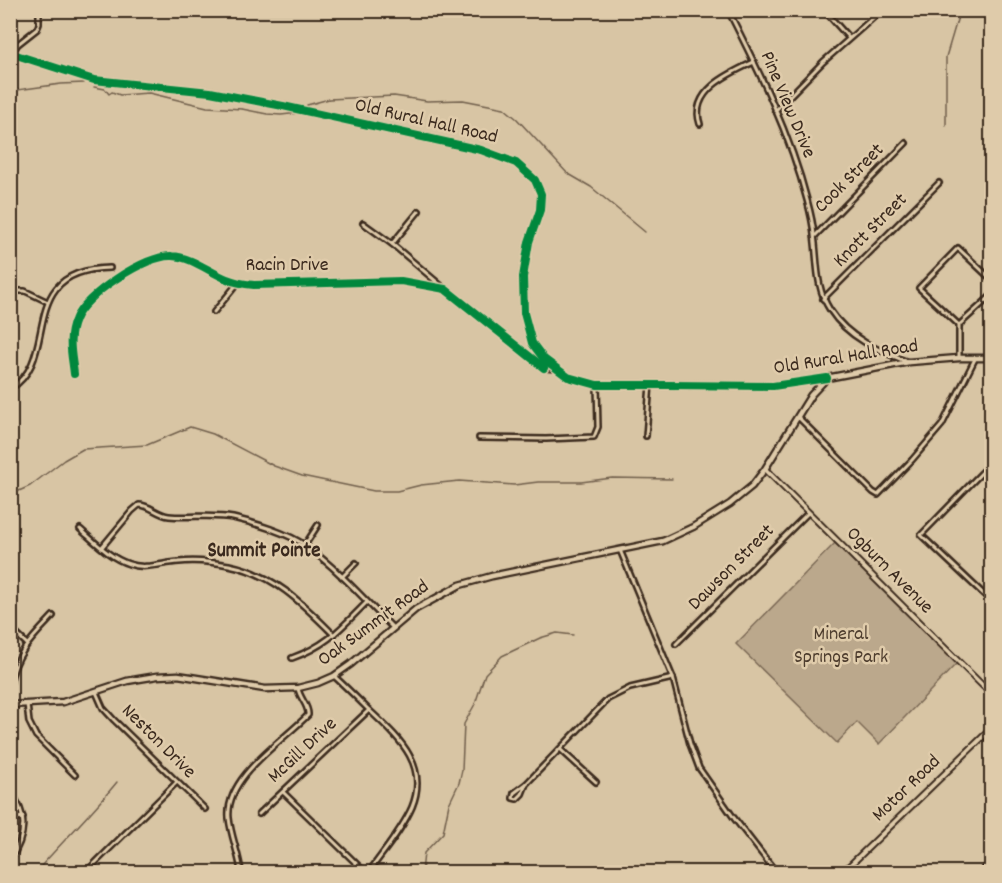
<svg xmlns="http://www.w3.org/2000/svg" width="1002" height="883" viewBox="0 0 1002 883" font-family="Dekko,sans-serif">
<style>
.green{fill:#bba88c;stroke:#7b6955;stroke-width:1.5}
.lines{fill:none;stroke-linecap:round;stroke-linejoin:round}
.stream{stroke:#705e4b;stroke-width:1.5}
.minor-casing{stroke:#3b2a1e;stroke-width:8}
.tertiary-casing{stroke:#3b2a1e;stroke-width:8}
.secondary-casing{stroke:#3b2a1e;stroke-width:9}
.minor{stroke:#dfcbaa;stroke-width:3}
.tertiary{stroke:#dfcbaa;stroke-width:4}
.secondary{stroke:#dfcbaa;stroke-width:4.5}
.cycleway-casing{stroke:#dfcbaa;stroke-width:11}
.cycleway{stroke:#00873e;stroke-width:8}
.labels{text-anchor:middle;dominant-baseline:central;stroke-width:5;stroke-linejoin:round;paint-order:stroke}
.street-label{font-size:20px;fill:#3b2a1e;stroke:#dfcbaa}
.park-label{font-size:20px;fill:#4e3d2e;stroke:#dfcbaa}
.neighbourhood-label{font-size:21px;font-weight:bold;fill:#3b2a1e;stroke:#dfcbaa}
</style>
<rect width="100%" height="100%" fill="#d8c5a4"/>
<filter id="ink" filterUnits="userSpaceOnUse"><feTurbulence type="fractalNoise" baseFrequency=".0167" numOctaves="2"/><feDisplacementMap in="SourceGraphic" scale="12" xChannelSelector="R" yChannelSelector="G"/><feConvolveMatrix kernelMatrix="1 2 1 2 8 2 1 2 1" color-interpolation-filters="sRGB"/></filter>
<g filter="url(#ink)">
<!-- green -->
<path class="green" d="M836 542 958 662 879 744 857 722 837 743 736 644Z"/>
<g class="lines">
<!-- stream -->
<g class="stream">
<path d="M10 14 15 10"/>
<path d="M10 17 16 26 15 36 10 40"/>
<path d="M94 87 105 89 109 94 112 92 120 95 149 93 207 107 242 109 267 114 281 115 299 113"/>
<path d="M10 91 61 84 84 83"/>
<path d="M307 105 329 99 394 96 427 101 463 100 504 108 517 119 567 173 591 187 645 232"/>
<path d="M946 125V57L960 10"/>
<path d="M10 495 30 486 64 460 83 449 147 445 190 427 213 434 274 466 302 476 374 491H397L421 485 459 481 514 485 538 482H581L612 478 672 479"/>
<path d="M36 872C62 842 91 814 117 782"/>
<path d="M422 872 424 853 443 833 449 804 459 783 462 770 464 724 475 704 485 674 502 656 540 638 557 633 573 635"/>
</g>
<defs>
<g id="minor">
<path d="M728 10C759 71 790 134 807 200 810 211 813 223 814 235 818 262 815 287 830 310 848 338 879 351 908 362"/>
<path d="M824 10 849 38"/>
<path d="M11 54 18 44 37 29 39 24V10"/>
<path d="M775 111 823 62 882 10"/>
<path d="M700 124C689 91 730 73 754 62"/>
<path d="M363 223 392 244 444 288"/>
<path d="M815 236 906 143"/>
<path d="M392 244 419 211"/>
<path d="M11 291H25L48 302"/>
<path d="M823 299 939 183"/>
<path d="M214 312 238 283"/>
<path d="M959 325 919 288 958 248 992 280"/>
<path d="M959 358V325L992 295"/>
<path d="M74 374C72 355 67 339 75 320 83 296 147 254 172 256 192 257 209 272 227 279 236 283 244 284 254 285L401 281 445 289 544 368 556 369"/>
<path d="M10 389C63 358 13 270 110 268"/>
<path d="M798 417 873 492 878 495 912 460 942 425 975 359"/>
<path d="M646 436 650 384"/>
<path d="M479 438 546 439 594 437 598 427 597 385"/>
<path d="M992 462 921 535 992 602"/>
<path d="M80 529C95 542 110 558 129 564 145 570 162 563 179 562 195 560 213 562 229 565 274 574 303 604 334 635"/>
<path d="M305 545 318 525"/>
<path d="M102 547 132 511 139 505C150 505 158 515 169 516 190 518 212 514 233 518 255 523 288 533 306 546 338 569 365 600 393 628"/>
<path d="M620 550 673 678 690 744 699 768 734 818 776 872"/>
<path d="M342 577 356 563"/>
<path d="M10 628 27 644"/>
<path d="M676 644 808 513"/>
<path d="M292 658C328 645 341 628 367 602"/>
<path d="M335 677C346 687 357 698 368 709 396 736 430 763 412 807 402 830 383 852 369 872"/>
<path d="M10 684C15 654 33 637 53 616"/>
<path d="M96 692 103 708 114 720 205 809"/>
<path d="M27 704 29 722 36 736 75 775"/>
<path d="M560 749 596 782"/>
<path d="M526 784 522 794 517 799 513 798 514 793 526 784 608 699 630 688 673 678"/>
<path d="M10 792C29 814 25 838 10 860"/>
<path d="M283 792 365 872"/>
<path d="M259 814 369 710"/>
<path d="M10 819 23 817"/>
<path d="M983 870 992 861"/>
<path d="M86 872 177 782"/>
<path d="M241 872C239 854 231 837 229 818 225 777 282 742 308 715 309 705 299 698 298 688"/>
</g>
<g id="tertiary">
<path d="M10 53 94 80 210 92 283 106 481 150 516 163 535 180 541 194 540 210 529 242 523 277 524 313 532 343 544 359 568 377 597 385H668L773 386 826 378"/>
<path d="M765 469 992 695"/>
<path d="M843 872 992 728"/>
</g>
<path id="secondary" d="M10 705 63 702 127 681 157 676 178 675 265 689 298 688 318 683 334 676 351 664 416 609 460 585 492 576 663 541 693 527 730 504 752 486 765 469 811 395 827 378 909 362 959 358H992"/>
</defs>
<!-- minor casing -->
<use href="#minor" class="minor-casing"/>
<!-- tertiary casing -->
<use href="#tertiary" class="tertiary-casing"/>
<!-- secondary casing -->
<use href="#secondary" class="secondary-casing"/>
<!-- minor -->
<use href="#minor" class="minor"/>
<!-- tertiary -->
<use href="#tertiary" class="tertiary"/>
<!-- secondary -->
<use href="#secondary" class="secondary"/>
<defs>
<g id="cycleway">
<path d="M10 53 94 80 210 92 283 106 481 150 516 163 535 180 541 194 540 210 529 242 523 277 524 313 532 343 544 359 568 377 597 385H668L773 386 827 378"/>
<path d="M74 374C72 355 67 339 75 320 83 296 147 254 172 256 192 257 209 272 227 279 236 283 244 284 254 285L401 281 445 289 544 368"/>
</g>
</defs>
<!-- cycleway casing -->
<use href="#cycleway" class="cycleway-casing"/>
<!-- cycleway -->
<use href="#cycleway" class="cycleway"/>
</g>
</g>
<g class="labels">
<!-- street labels -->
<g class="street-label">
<text transform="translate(787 105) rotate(67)">Pine View Drive</text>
<text transform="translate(426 122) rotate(13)">Old Rural Hall Road</text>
<text transform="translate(850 179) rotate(-45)">Cook Street</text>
<text transform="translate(871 231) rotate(-45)">Knott Street</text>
<text x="287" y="266">Racin Drive</text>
<text transform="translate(846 358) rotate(-9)">Old Rural Hall Road</text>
<text transform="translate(732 568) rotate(-45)">Dawson Street</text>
<text transform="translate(889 571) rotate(45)">Ogburn Avenue</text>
<text transform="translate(374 624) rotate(-36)">Oak Summit Road</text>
<text transform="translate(158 742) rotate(45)">Neston Drive</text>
<text transform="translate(303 751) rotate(-43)">McGill Drive</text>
<text transform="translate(907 789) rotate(-44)">Motor Road</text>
</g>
<!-- park labels -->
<g class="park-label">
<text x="841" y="635">Mineral<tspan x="841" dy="23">Springs Park</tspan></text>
</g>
<!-- neighbourhood labels -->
<g class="neighbourhood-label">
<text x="264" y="552">Summit Pointe</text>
</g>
</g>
<!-- margin -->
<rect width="1002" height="883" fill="none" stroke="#dfcbaa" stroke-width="36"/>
<rect x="18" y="18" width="966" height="847" fill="none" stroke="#3b2a1e" stroke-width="2" filter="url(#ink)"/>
</svg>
